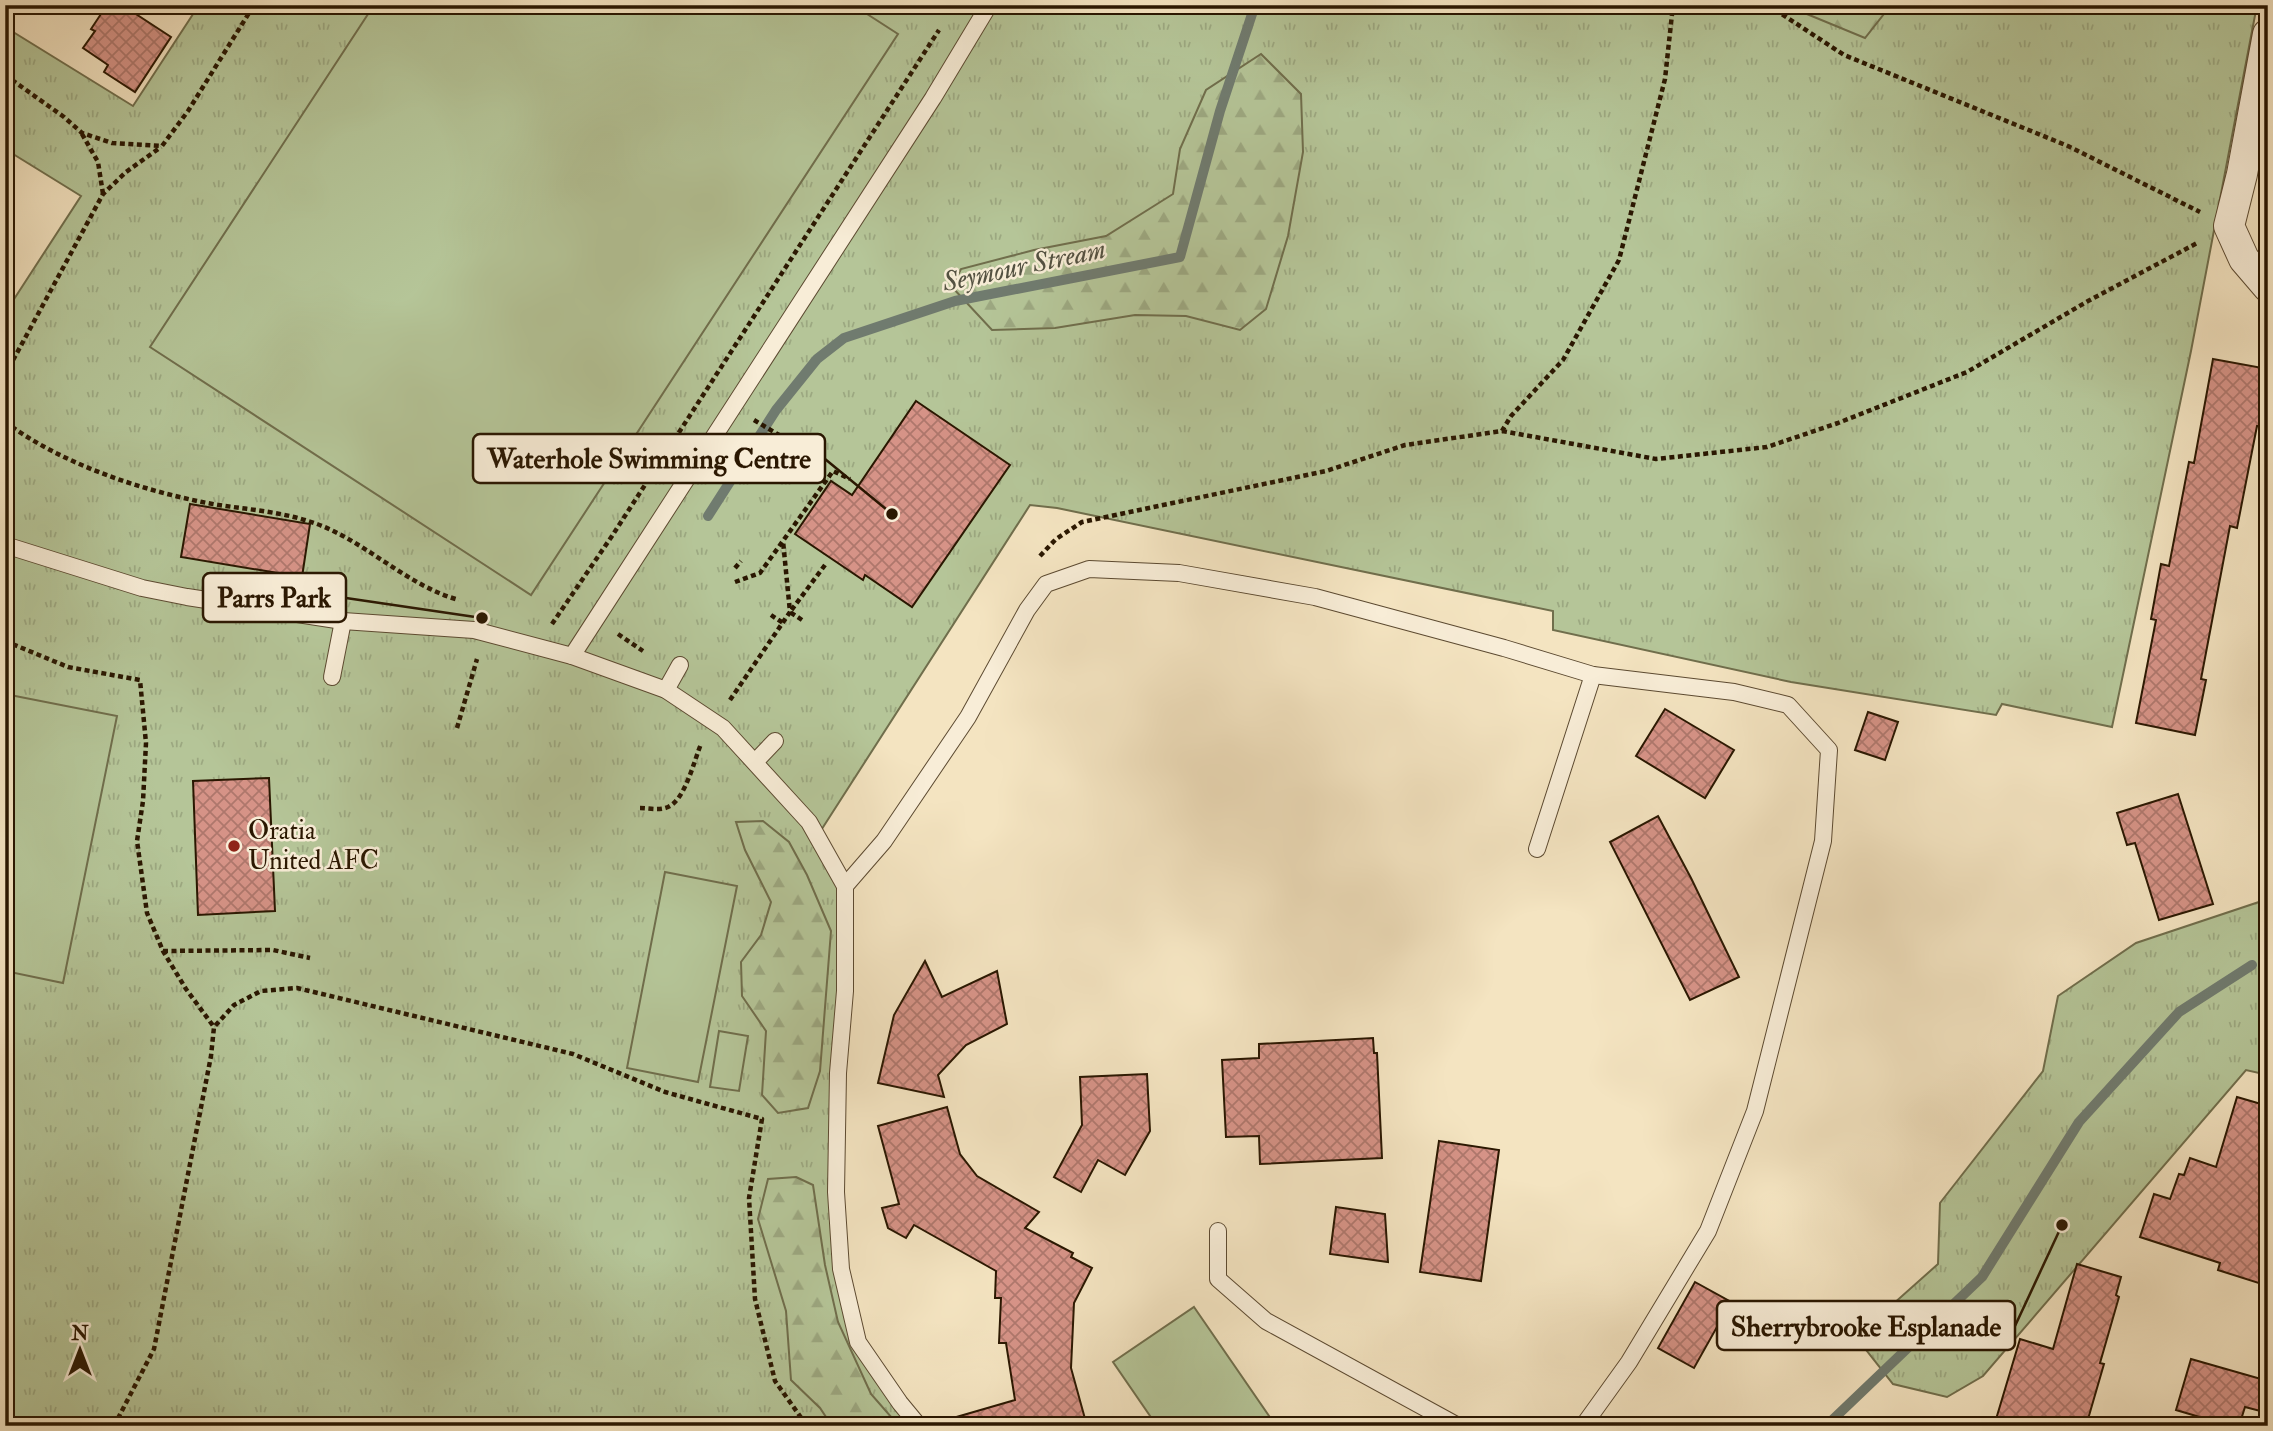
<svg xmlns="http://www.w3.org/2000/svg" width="2273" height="1431" viewBox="0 0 2273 1431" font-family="'IM FELL Double Pica',serif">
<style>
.grass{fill:url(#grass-tufts);stroke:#706e4c;stroke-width:2}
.forest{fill:url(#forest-firs);stroke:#706e4c;stroke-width:2}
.pitch{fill:#b5c598;stroke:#706e4c;stroke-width:2}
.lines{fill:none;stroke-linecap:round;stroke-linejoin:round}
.stream{stroke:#707b6f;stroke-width:10}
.building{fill:url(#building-cross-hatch);stroke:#2a1701;stroke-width:2}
.service-casing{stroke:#5c4a31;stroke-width:18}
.minor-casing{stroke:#5c4a31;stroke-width:32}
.path{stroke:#2a1701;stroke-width:4.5;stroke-dasharray:5 3.5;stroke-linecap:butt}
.service{stroke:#f8edd7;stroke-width:16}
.minor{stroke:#f8edd7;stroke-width:30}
.poi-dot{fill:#8f2418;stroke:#f8edd7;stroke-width:2.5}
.labels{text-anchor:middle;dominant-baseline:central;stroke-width:5;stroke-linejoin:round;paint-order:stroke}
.poi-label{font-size:26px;fill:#2a1701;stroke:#f8edd7;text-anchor:start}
.water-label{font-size:28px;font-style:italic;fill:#535141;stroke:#f8edd7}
.leader{fill:none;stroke:#2a1701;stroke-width:2.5}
.callout-dot{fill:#2a1701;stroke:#f8edd7;stroke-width:2.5}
.callout{fill:#f8edd7;stroke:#2a1701;stroke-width:2.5}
.callout-label{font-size:28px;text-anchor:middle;font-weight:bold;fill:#2a1701}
</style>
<defs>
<pattern id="grass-tufts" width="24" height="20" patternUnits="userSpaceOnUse" patternTransform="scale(1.75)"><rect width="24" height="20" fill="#b5c598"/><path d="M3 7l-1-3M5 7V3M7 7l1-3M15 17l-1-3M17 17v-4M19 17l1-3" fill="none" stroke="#9ca881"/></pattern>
<pattern id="forest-firs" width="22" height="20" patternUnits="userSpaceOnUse" patternTransform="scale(1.75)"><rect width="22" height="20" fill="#b5c598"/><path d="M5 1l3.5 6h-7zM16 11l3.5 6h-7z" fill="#9ca881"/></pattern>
<pattern id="building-cross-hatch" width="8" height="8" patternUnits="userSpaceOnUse" patternTransform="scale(1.75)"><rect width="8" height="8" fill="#d69387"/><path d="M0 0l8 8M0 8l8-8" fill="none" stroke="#ae776c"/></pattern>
</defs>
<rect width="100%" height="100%" fill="#f4e4c1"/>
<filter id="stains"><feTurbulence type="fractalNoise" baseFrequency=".00286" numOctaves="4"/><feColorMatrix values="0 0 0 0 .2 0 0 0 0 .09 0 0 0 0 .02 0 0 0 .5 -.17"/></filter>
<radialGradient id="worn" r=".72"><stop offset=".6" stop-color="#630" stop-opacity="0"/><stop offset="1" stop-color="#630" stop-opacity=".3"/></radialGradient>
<!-- grass -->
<g class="grass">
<path d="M199 5H2257L2191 351 2112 727 2002 704 1996 715 1791 682 1553 630V611L1057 508 1030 505 818 835 845 886 836 1192 858 1342 919 1426H5V313L81 196 5 149V27L133 106Z"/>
<path d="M2268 899V1075L2246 1070 1983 1376 1947 1397 1893 1384 1856 1337 1938 1264 1940 1203 2043 1071 2058 996 2136 943Z"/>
</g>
<!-- forest -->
<g class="forest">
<path d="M1785 5H1891L1865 38Z"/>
<path d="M1261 54 1301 94 1303 152 1288 236 1266 309 1240 330 1186 316 1135 315 1055 328 992 330 952 287 961 269 1034 250 1106 236 1173 194 1180 149 1206 90Z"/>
<path d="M763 821 789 842 807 875 831 931 820 1071 808 1108 778 1113 762 1095 766 1031 742 996 741 962 761 935 771 902 745 850 736 822Z"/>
<path d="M796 1177 813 1185 825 1265 838 1322 871 1394 899 1426H832L820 1408 791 1380 786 1311 758 1219 768 1179Z"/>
</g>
<!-- pitch -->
<g class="pitch">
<path d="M374 5H853L898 34 531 595 150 347Z"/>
<path d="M5 694 117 716 63 983 5 971Z"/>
<path d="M665 872 737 886 698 1082 627 1068Z"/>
<path d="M719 1031 748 1036 739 1091 710 1087Z"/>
<path d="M1194 1307 1276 1426H1157L1113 1362Z"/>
</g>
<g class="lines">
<!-- stream -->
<g class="stream">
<path d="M708 516 776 410 817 359 844 338 955 301 1180 257 1220 111 1255 5"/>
<path d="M1826 1426 1982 1277 2079 1122 2179 1012 2252 965"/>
</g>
</g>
<!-- building -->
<g class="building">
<path d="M107 5H122L171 37 135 92 104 72 108 65 83 48 95 31 91 29Z"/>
<path d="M2213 359 2268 369V400L2263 427 2257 426 2237 528 2230 526 2201 679 2206 680 2195 735 2136 723 2156 620 2151 619 2161 564 2169 566 2189 462 2194 463Z"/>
<path d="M916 401 1010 465 912 607 865 575 863 580 795 534 831 481 852 495Z"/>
<path d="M190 504 310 524 302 577 181 557Z"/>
<path d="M1665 709 1734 750 1705 798 1636 756Z"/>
<path d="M1868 712 1898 722 1885 760 1855 750Z"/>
<path d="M269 778 275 911 198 915 193 781Z"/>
<path d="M2178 794 2213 904 2159 920 2135 843 2127 845 2117 813Z"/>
<path d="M1658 816 1691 878 1739 977 1690 1000 1610 842Z"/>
<path d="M925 961 942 997 997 971 1007 1024 966 1045 938 1075 944 1097 878 1083 894 1015Z"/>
<path d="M1373 1038 1374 1053H1377L1382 1158 1260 1164 1259 1136 1226 1137 1222 1060 1259 1058V1044Z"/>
<path d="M1147 1074 1150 1131 1125 1175 1098 1160 1081 1192 1054 1177 1082 1125 1080 1077Z"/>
<path d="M2237 1097 2268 1106V1286L2218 1270 2220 1263 2140 1237 2154 1194 2170 1199 2179 1174 2184 1175 2190 1158 2216 1167Z"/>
<path d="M947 1107 960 1154 977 1176 1039 1212 1025 1228 1073 1253 1071 1257 1092 1268 1074 1303 1071 1368 1087 1426H955L953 1418 1015 1400 1006 1343H999L1001 1298H995L996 1271 914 1225 906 1238 888 1228 882 1208 899 1204 878 1126Z"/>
<path d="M1439 1141 1499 1150 1481 1281 1420 1272Z"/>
<path d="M1336 1207 1385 1214 1388 1262 1330 1254Z"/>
<path d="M2077 1264 2121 1277 2116 1295 2119 1297 2100 1363 2104 1364 2086 1426H1994L2020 1339 2053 1349Z"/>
<path d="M1695 1282 1731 1302 1694 1368 1658 1348Z"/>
<path d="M2191 1359 2268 1381V1413L2245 1407 2239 1426H2230L2176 1410Z"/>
</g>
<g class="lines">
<defs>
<g id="service">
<path d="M5 545 142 588 187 597 343 621 474 630 572 656 666 690 723 728 809 822 845 886V991L838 1073 836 1192 841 1269 858 1342 900 1403 919 1426"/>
<path d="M572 656 933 98 989 5"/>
<path d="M332 677 343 621"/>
<path d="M666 690 680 665"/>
<path d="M755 762 775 741"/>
<path d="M1537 849 1593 675"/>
<path d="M845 886 884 841 968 717 1027 610 1046 584 1089 569 1179 573 1315 597 1504 648 1593 675 1734 692 1788 705 1829 750 1823 841 1755 1111 1708 1231 1629 1362 1583 1426"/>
<path d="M1218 1231V1279L1266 1321 1458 1426"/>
</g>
<path id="minor" d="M2268 34 2242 174 2229 226 2244 259 2268 287"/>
</defs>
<!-- service casing -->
<use href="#service" class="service-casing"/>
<!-- minor casing -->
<use href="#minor" class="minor-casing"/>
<!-- path -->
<g class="path">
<path d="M1768 5 1844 55 2068 146 2200 212"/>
<path d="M5 75 64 117 82 133 112 143 162 146 188 111 254 5"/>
<path d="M82 134 98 162 103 194"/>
<path d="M5 375 103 194 126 172 161 147"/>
<path d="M754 420 779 435"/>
<path d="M5 422C61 463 134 488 202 502 237 509 274 510 308 521 362 537 404 585 459 600"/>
<path d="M1502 431 1656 459 1767 447 1838 423 1967 372 2088 301 2199 242"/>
<path d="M1040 556 1056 539 1082 522 1326 471 1405 445 1502 431 1511 416 1563 360 1619 260 1665 79 1673 5"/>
<path d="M735 568 741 561"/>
<path d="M735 582 760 573 833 471 850 479"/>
<path d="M771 615 783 623"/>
<path d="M802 620 790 612 825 565"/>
<path d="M552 624 612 536 939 30"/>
<path d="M618 634 643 651"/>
<path d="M5 641 68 667 140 680 146 743 143 801 137 841 147 913 163 951 186 989 214 1027"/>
<path d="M730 700 790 612 783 541"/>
<path d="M457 728 477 659"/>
<path d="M640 808C649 808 659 811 668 807 685 800 694 761 701 744"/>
<path d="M163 951 273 950 310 958"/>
<path d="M114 1426 154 1349 211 1056 214 1027 234 1005 261 991 297 988 573 1054 665 1092 762 1119 749 1198 755 1299 775 1381 807 1426"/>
</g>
<!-- service -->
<use href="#service" class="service"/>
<!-- minor -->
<use href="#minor" class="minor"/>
</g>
<!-- markers -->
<circle class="poi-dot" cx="234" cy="846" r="7"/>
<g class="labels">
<!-- poi labels -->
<g class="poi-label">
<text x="248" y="831">Oratia<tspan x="248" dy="30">United AFC</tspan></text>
</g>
<!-- water labels -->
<g class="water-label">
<text transform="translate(1024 266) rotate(-12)">Seymour Stream</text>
</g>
</g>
<!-- callouts -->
<path class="leader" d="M892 514L825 459M482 618L346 598M2062 1225L2015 1326"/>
<g class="callout-dot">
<circle cx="892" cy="514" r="7"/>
<circle cx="482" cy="618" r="7"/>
<circle cx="2062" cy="1225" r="7"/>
</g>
<g class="callout">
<rect x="473" y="434" width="352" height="49" rx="7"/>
<rect x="203" y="573" width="143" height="49" rx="7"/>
<rect x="1717" y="1301" width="298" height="49" rx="7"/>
</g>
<g class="callout-label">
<text x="649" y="468">Waterhole Swimming Centre</text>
<text x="274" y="607">Parrs Park</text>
<text x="1866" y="1336">Sherrybrooke Esplanade</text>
</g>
<!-- margin -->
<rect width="2273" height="1431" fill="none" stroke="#f4e4c1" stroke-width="28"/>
<rect x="7" y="7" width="2259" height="1417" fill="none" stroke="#2a1701" stroke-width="3.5"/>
<rect x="14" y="14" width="2245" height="1403" fill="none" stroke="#2a1701" stroke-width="2"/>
<!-- north arrow -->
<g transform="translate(80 1350)" stroke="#f8edd7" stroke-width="5" paint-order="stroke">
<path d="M0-5L12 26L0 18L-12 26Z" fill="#2a1701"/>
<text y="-10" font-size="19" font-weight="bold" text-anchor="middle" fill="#2a1701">N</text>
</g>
<rect width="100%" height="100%" filter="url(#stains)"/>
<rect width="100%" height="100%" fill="url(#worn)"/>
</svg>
